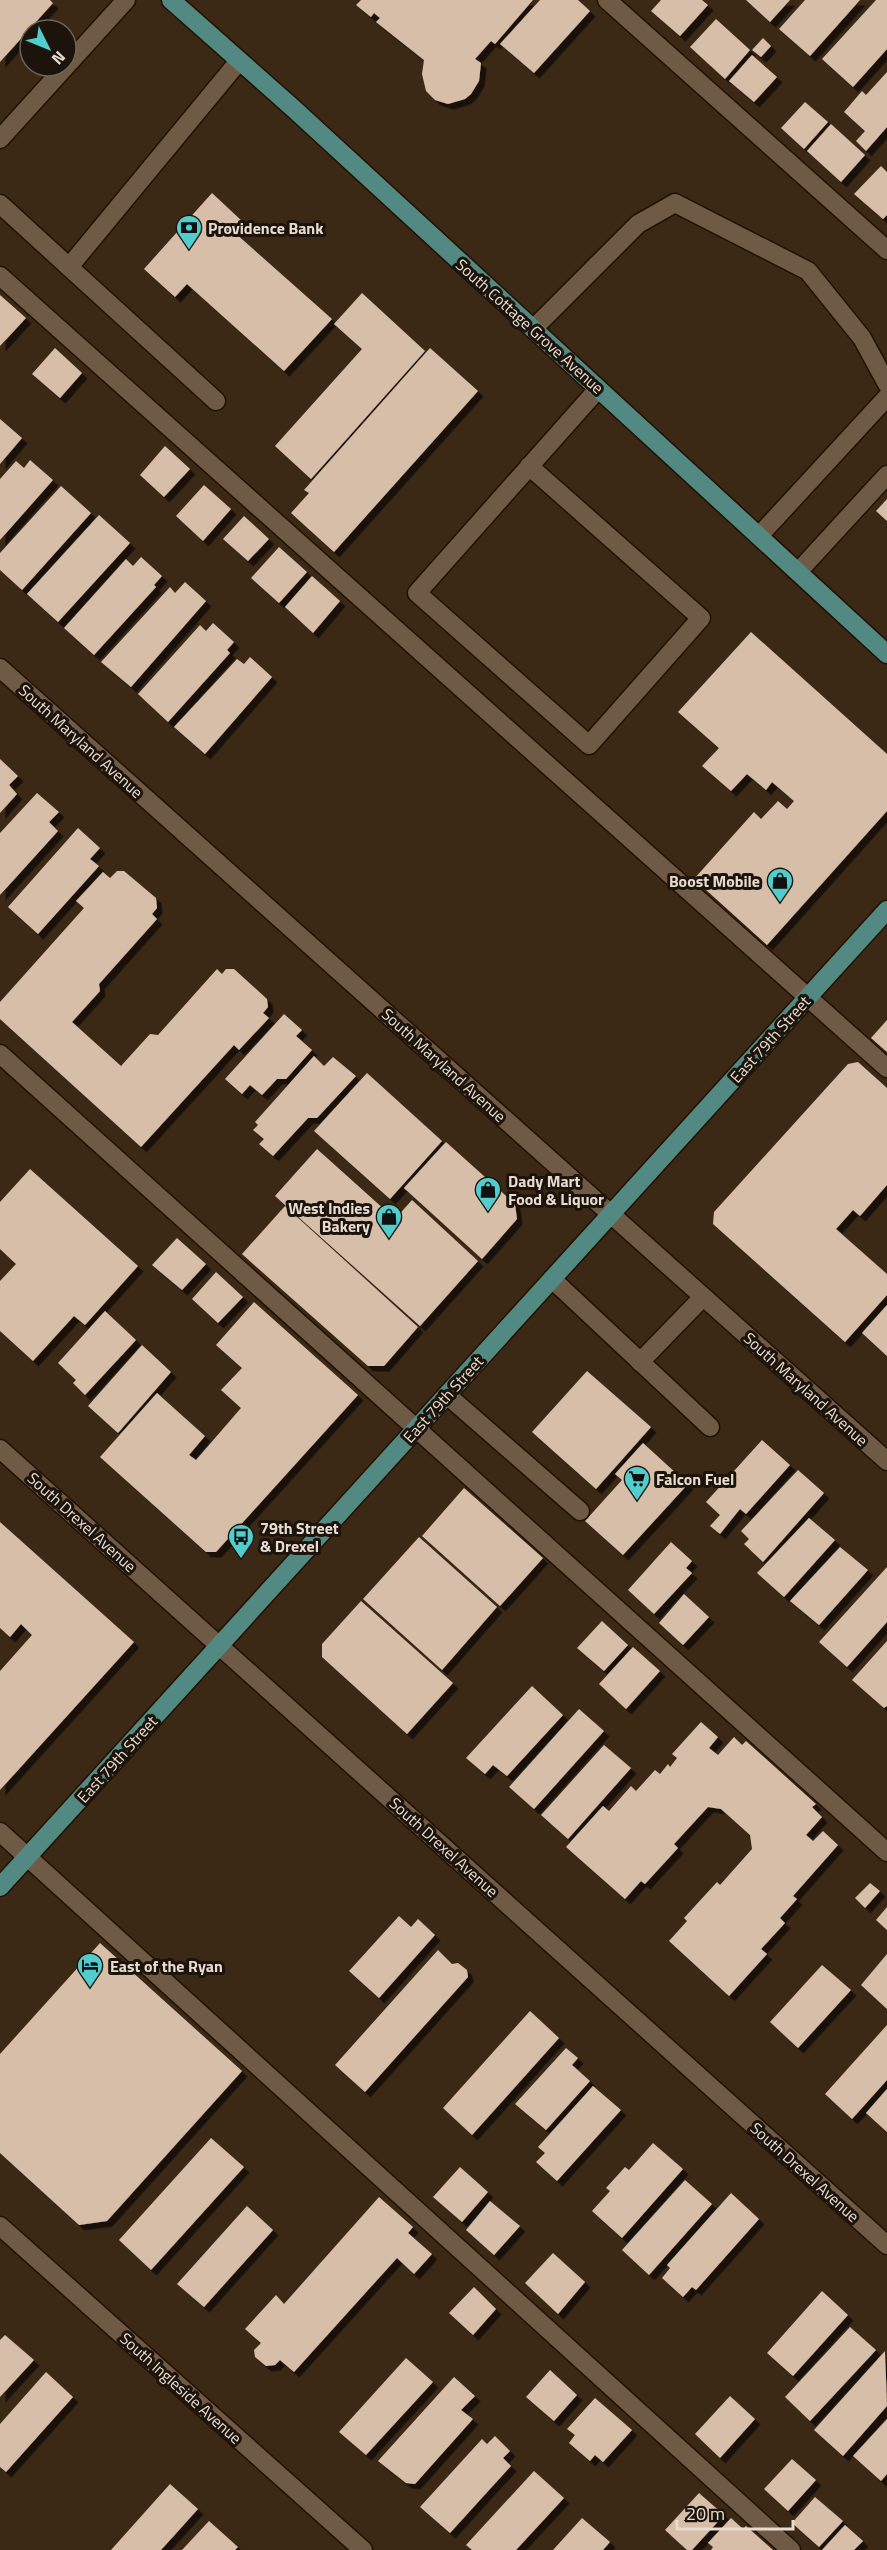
<svg xmlns="http://www.w3.org/2000/svg" width="887" height="2550" viewBox="0 0 887 2550" font-family="'Titillium Web',sans-serif">
<style>
.building{fill:#d6bea8;filter:url(#shadow)}
.lines{fill:none;stroke-linecap:round;stroke-linejoin:round}
.minor-casing{stroke:#221101;stroke-width:21}
.major-casing{stroke:#221101;stroke-width:21}
.minor{stroke:#6f5a46;stroke-width:18}
.major{stroke:#528982;stroke-width:18}
.labels{text-anchor:middle;dominant-baseline:central;stroke-width:6;stroke-linejoin:round;paint-order:stroke}
.poi-label{font-size:16px;font-weight:bold;fill:#e8dcd0;stroke:#1c140c;text-anchor:start}
.street-label{font-size:16px;fill:#e8dcd0;stroke:#1c140c}
</style>
<defs>
<filter id="shadow"><feDropShadow dx="5.5" dy="5.5" stdDeviation="0" flood-color="#0009"/></filter>
</defs>
<rect width="100%" height="100%" fill="#3b2916"/>
<!-- building -->
<g class="building">
<path d="M0 0H50L53 3 0 62Z"/>
<path d="M361 0H533L495 44 491 41 475 59 481 63 479 81 471 94 465 99 448 104 435 100 426 91 422 74 424 60 376 22 380 18 374 13 371 17 356 5Z"/>
<path d="M540 0H578L590 11 534 73 500 44Z"/>
<path d="M661 0H702L708 5 680 36 651 11Z"/>
<path d="M746 0H790L770 22Z"/>
<path d="M805 0H860L810 56 779 29Z"/>
<path d="M876 0H887V49L853 87 822 59Z"/>
<path d="M716 19 750 50 725 79 690 47Z"/>
<path d="M763 38 771 46 761 57 752 50Z"/>
<path d="M752 55 777 77 754 102 729 81Z"/>
<path d="M887 72V127L866 151 856 141 865 131 844 112 862 91 866 95Z"/>
<path d="M805 102 828 122 804 149 781 128Z"/>
<path d="M831 124 865 155 841 182 807 151Z"/>
<path d="M881 166 887 172V215L883 219 854 194Z"/>
<path d="M212 193 244 223 235 233 332 319 284 371 187 284 175 297 144 269Z"/>
<path d="M362 293 425 351 311 479 275 446 362 349 334 324Z"/>
<path d="M0 295 26 318 0 346Z"/>
<path d="M55 348 82 373 60 398 32 374Z"/>
<path d="M430 348 478 391 334 552 291 513 309 493 304 490Z"/>
<path d="M0 419 22 438 0 464Z"/>
<path d="M165 446 190 469 164 497 140 475Z"/>
<path d="M30 460 53 480 0 540V479L16 461 24 468Z"/>
<path d="M204 485 231 509 203 541 176 516Z"/>
<path d="M61 486 91 513 22 590 0 570V553Z"/>
<path d="M887 499V521L876 511Z"/>
<path d="M99 515 130 543 58 622 27 594Z"/>
<path d="M244 516 269 539 248 561 223 539Z"/>
<path d="M279 547 307 572 279 603 251 578Z"/>
<path d="M141 557 162 576 154 585 156 587 94 655 64 628 126 559 133 566Z"/>
<path d="M312 576 340 601 313 633 285 607Z"/>
<path d="M185 582 206 601 131 687 101 662 170 587 175 593Z"/>
<path d="M213 623 234 642 227 650 230 653 168 722 138 694 200 625 206 631Z"/>
<path d="M751 632 887 754V811L767 945 694 879 754 812 761 819 778 801 787 809 794 801 772 782 766 790 747 774 731 791 702 766 719 748 678 712Z"/>
<path d="M250 657 272 677 205 754 174 727 237 659 244 664Z"/>
<path d="M0 759 18 776 9 785 17 794 0 813Z"/>
<path d="M37 793 59 812 49 822 58 831 0 895V833Z"/>
<path d="M78 828 100 848 90 859 99 866 38 934 8 907Z"/>
<path d="M117 871H124L156 898 157 908 152 914 157 919 99 984 100 991 72 1022 121 1066 150 1034 158 1035 217 969 222 974 226 969H234L267 999 268 1007 263 1013 269 1018 239 1050 234 1045 141 1147 0 1019V1002L84 908 76 901 103 872 110 878Z"/>
<path d="M284 1014 302 1030 296 1036 312 1050 286 1079H277L262 1095 250 1085 242 1094 225 1079Z"/>
<path d="M887 1020V1052L871 1038Z"/>
<path d="M314 1056 324 1066 333 1057 356 1076 317 1118H308L273 1156 259 1144 264 1139 253 1130 258 1125 255 1122Z"/>
<path d="M858 1062 887 1088V1185L860 1216 853 1210 836 1229 887 1274V1295L845 1342 713 1224 714 1212 848 1064Z"/>
<path d="M367 1073 442 1141 390 1199 314 1131Z"/>
<path d="M446 1142 515 1204 517 1219 482 1259 404 1188Z"/>
<path d="M317 1149 395 1219 412 1200 478 1261 420 1326 275 1196Z"/>
<path d="M30 1169 138 1266 85 1325 74 1316 33 1361 0 1331V1281L16 1264 0 1249V1202Z"/>
<path d="M285 1206 418 1327 384 1366H368L242 1254Z"/>
<path d="M177 1238 206 1264 182 1290 152 1265Z"/>
<path d="M216 1272 243 1297 218 1323 192 1299Z"/>
<path d="M254 1302 358 1395 216 1552H206L100 1457 157 1393 205 1436 189 1455 196 1460 241 1408 221 1390 242 1368 216 1345Z"/>
<path d="M887 1305V1356L862 1333Z"/>
<path d="M105 1311 136 1340 85 1395 73 1383 76 1380 58 1363Z"/>
<path d="M142 1345 171 1372 118 1433 88 1406Z"/>
<path d="M587 1371 651 1427 596 1489 532 1432Z"/>
<path d="M762 1440 790 1465 746 1514 740 1509 720 1534 710 1526 720 1515 706 1502Z"/>
<path d="M643 1443 688 1484 623 1555 585 1521 622 1480 615 1474Z"/>
<path d="M798 1470 824 1493 763 1562 744 1544 749 1539 741 1531Z"/>
<path d="M464 1488 543 1558 500 1606 422 1536Z"/>
<path d="M809 1518 835 1540 784 1597 757 1573Z"/>
<path d="M0 1522 134 1642 0 1790V1671L32 1635 21 1624 10 1637 0 1628Z"/>
<path d="M419 1537 497 1607 442 1670 363 1599Z"/>
<path d="M671 1542 692 1561 686 1568 692 1573 654 1614 628 1590Z"/>
<path d="M840 1547 868 1570 819 1625 790 1601Z"/>
<path d="M887 1567V1622L847 1667 819 1642Z"/>
<path d="M684 1594 709 1617 683 1645 659 1623Z"/>
<path d="M361 1601 453 1683 407 1734 322 1657V1644Z"/>
<path d="M602 1621 628 1645 604 1671 577 1648Z"/>
<path d="M887 1641V1706L884 1708 852 1680Z"/>
<path d="M633 1647 660 1671 626 1709 599 1684Z"/>
<path d="M532 1686 563 1715 507 1776 493 1765 485 1774 466 1758Z"/>
<path d="M579 1709 604 1731 534 1809 509 1787Z"/>
<path d="M701 1722 718 1737 709 1748 718 1755 734 1737 742 1745 746 1741 816 1804 812 1807 822 1817 806 1835 813 1841 823 1831 838 1845 793 1896 797 1899 780 1918 785 1923 761 1949 767 1954 729 1996 669 1941 687 1921 684 1918 717 1882 720 1885 752 1849 750 1835 721 1809 708 1807 674 1844 678 1848 645 1884 641 1881 625 1899 566 1847 603 1806 609 1811 631 1786 636 1791 655 1770 660 1774 668 1764 670 1767 677 1758 672 1754Z"/>
<path d="M604 1745 631 1768 568 1839 541 1815Z"/>
<path d="M870 1883 880 1891 865 1908 855 1898Z"/>
<path d="M887 1907V1930L876 1920Z"/>
<path d="M399 1916 411 1927 418 1919 435 1935 379 1998 349 1971Z"/>
<path d="M100 1943 242 2071 107 2221 79 2225 0 2153V2054Z"/>
<path d="M438 1950 452 1964 458 1963 467 1970 468 1977 365 2092 335 2065Z"/>
<path d="M887 1954V2009L861 1985Z"/>
<path d="M822 1965 851 1990 798 2048 770 2022Z"/>
<path d="M530 2011 559 2038 472 2135 443 2108Z"/>
<path d="M887 2025V2080L852 2119 825 2094Z"/>
<path d="M566 2048 578 2058 572 2065 590 2081 546 2130 515 2104Z"/>
<path d="M593 2086 621 2110 557 2181 536 2162 545 2153 538 2147Z"/>
<path d="M887 2089V2132L866 2113Z"/>
<path d="M211 2138 244 2167 151 2270 119 2240Z"/>
<path d="M653 2143 683 2169 622 2238 592 2211 610 2191 606 2188 625 2167 629 2170Z"/>
<path d="M460 2167 488 2192 462 2222 433 2197Z"/>
<path d="M685 2180 712 2204 649 2275 622 2250Z"/>
<path d="M731 2193 759 2219 696 2290 692 2287 683 2297 662 2278 670 2268 667 2265Z"/>
<path d="M379 2197 413 2227 408 2233 432 2254 414 2274 397 2258 294 2372 280 2360 275 2365 266 2366 255 2357 254 2350 261 2343 245 2329 276 2295 284 2304Z"/>
<path d="M490 2201 520 2226 494 2255 466 2230Z"/>
<path d="M247 2206 273 2230 204 2307 177 2284Z"/>
<path d="M553 2253 585 2282 558 2314 525 2283Z"/>
<path d="M474 2287 496 2309 473 2335 449 2313Z"/>
<path d="M822 2291 848 2315 793 2376 767 2353Z"/>
<path d="M850 2327 876 2350 810 2421 785 2397Z"/>
<path d="M5 2335 34 2360 0 2397V2340Z"/>
<path d="M885 2351 887 2406 843 2456 814 2430Z"/>
<path d="M406 2358 433 2382 366 2455 339 2432Z"/>
<path d="M550 2370 577 2395 554 2421 526 2397Z"/>
<path d="M46 2372 73 2397 6 2472 0 2467V2424Z"/>
<path d="M454 2377 475 2396 461 2410 473 2419 415 2484 406 2483 378 2461Z"/>
<path d="M730 2396 755 2419 720 2458 695 2434Z"/>
<path d="M595 2398 632 2430 603 2462 595 2455 590 2461 569 2443 575 2435 567 2429Z"/>
<path d="M887 2419V2474L881 2481 853 2456Z"/>
<path d="M495 2436 510 2451 503 2458 511 2466 450 2533 420 2507 482 2439 487 2444Z"/>
<path d="M792 2459 816 2480 788 2511 764 2489Z"/>
<path d="M534 2471 564 2498 516 2550H472L466 2545Z"/>
<path d="M170 2484 198 2509 161 2550H111Z"/>
<path d="M699 2493 724 2515 692 2550H687L665 2530Z"/>
<path d="M815 2497 843 2521 819 2547 792 2523Z"/>
<path d="M582 2518 610 2542 603 2550H553Z"/>
<path d="M731 2518 743 2529 746 2526 773 2550H711L713 2547 708 2543Z"/>
<path d="M209 2521 238 2547 235 2550H182Z"/>
<path d="M845 2525 863 2541 854 2550H822Z"/>
</g>
<g class="lines">
<defs>
<g id="minor">
<path d="M607 0 887 250"/>
<path d="M0 139 126 0"/>
<path d="M0 204 69 267"/>
<path d="M0 276 887 1068"/>
<path d="M533 329 638 224 675 203 808 271 862 338 887 384"/>
<path d="M216 401 69 267 239 61"/>
<path d="M529 466 701 618 589 745 417 593 598 389"/>
<path d="M759 536 887 397"/>
<path d="M798 572 887 475"/>
<path d="M0 668 887 1461"/>
<path d="M0 1054 887 1852"/>
<path d="M552 1279 710 1427"/>
<path d="M640 1362 703 1297"/>
<path d="M447 1395 580 1511"/>
<path d="M0 1449 887 2245"/>
<path d="M0 1832 791 2550"/>
<path d="M0 2226 363 2550"/>
</g>
<g id="major">
<path d="M171 0 294 109 887 654"/>
<path d="M0 1887 887 910"/>
</g>
</defs>
<!-- minor casing -->
<use href="#minor" class="minor-casing"/>
<!-- major casing -->
<use href="#major" class="major-casing"/>
<!-- minor -->
<use href="#minor" class="minor"/>
<!-- major -->
<use href="#major" class="major"/>
</g>
<!-- icons -->
<defs>
<symbol id="bank-pin" viewBox="-11 -11 22 30"><path d="M0 17L-7.5 6A9.5 9.5 0 1 1 7.5 6Z" fill="#52cdce" stroke="#1c140c"/><path d="M-6-4H6V4H-6ZM0-2.3a2.3 2.3 0 1 0 0 4.6a2.3 2.3 0 1 0 0-4.6Z" fill="#111"/></symbol>
<symbol id="shop-pin" viewBox="-11 -11 22 30"><path d="M0 17L-7.5 6A9.5 9.5 0 1 1 7.5 6Z" fill="#52cdce" stroke="#1c140c"/><path d="M-5-2.5h2.3a2.7 3.5 0 0 1 5.4 0H5L5.5 6h-11ZM-1.5-2.5h3a1.5 2.3 0 0 0-3 0Z" fill="#111"/></symbol>
<symbol id="supermarket-pin" viewBox="-11 -11 22 30"><path d="M0 17L-7.5 6A9.5 9.5 0 1 1 7.5 6Z" fill="#52cdce" stroke="#1c140c"/><path d="M-6-5.5h2.5l.6 2H6L4.5 2H-2.5L-4.4-4H-6ZM-1.5 3.2a1.3 1.3 0 1 0 .1 0ZM3 3.2a1.3 1.3 0 1 0 .1 0Z" fill="#111"/></symbol>
<symbol id="bus-pin" viewBox="-11 -11 22 30"><path d="M0 17L-7.5 6A9.5 9.5 0 1 1 7.5 6Z" fill="#52cdce" stroke="#1c140c"/><path d="M-5-6H5V4H4V6H2V4H-2V6H-4V4H-5ZM-3.5-4V0h7V-4ZM-3.5 1.2v1.5H-2V1.2ZM2 1.2v1.5H3.5V1.2Z" fill="#111"/></symbol>
<symbol id="hotel-pin" viewBox="-11 -11 22 30"><path d="M0 17L-7.5 6A9.5 9.5 0 1 1 7.5 6Z" fill="#52cdce" stroke="#1c140c"/><path d="M-6-4.5h1.5V1H6V5H4.5V3h-9V5H-6ZM-4 0a1.8 1.8 0 1 1 3.6 0ZM.5 0V-2.5h3Q6-2.5 6 0Z" fill="#111"/></symbol>
</defs>
<g fill-rule="evenodd">
<use href="#bank-pin" x="174" y="213" width="30" height="40"/>
<use href="#shop-pin" x="765" y="866" width="30" height="40"/>
<use href="#shop-pin" x="473" y="1175" width="30" height="40"/>
<use href="#shop-pin" x="374" y="1202" width="30" height="40"/>
<use href="#supermarket-pin" x="622" y="1464" width="30" height="40"/>
<use href="#bus-pin" x="226" y="1522" width="30" height="40"/>
<use href="#hotel-pin" x="75" y="1951" width="30" height="40"/>
</g>
<g class="labels">
<!-- poi labels -->
<g class="poi-label">
<text x="208" y="228">Providence Bank</text>
<text x="760" y="881" text-anchor="end">Boost Mobile</text>
<text x="508" y="1181">Dady Mart<tspan x="508" dy="18">Food &amp; Liquor</tspan></text>
<text x="370" y="1208" text-anchor="end">West Indies<tspan x="370" dy="18">Bakery</tspan></text>
<text x="656" y="1479">Falcon Fuel</text>
<text x="260" y="1528">79th Street<tspan x="260" dy="18">&amp; Drexel</tspan></text>
<text x="110" y="1966">East of the Ryan</text>
</g>
<!-- street labels -->
<g class="street-label">
<text transform="translate(530 326) rotate(42)">South Cottage Grove Avenue</text>
<text transform="translate(81 741) rotate(42)">South Maryland Avenue</text>
<text transform="translate(770 1039) rotate(-48)">East 79th Street</text>
<text transform="translate(444 1065) rotate(42)">South Maryland Avenue</text>
<text transform="translate(806 1389) rotate(42)">South Maryland Avenue</text>
<text transform="translate(443 1399) rotate(-48)">East 79th Street</text>
<text transform="translate(82 1522) rotate(42)">South Drexel Avenue</text>
<text transform="translate(117 1759) rotate(-48)">East 79th Street</text>
<text transform="translate(444 1847) rotate(42)">South Drexel Avenue</text>
<text transform="translate(805 2172) rotate(42)">South Drexel Avenue</text>
<text transform="translate(181 2388) rotate(42)">South Ingleside Avenue</text>
</g>
</g>
<!-- north arrow -->
<g transform="translate(48 48) rotate(133)"><circle r="28" fill="#1c140c" stroke="#6e645a" stroke-width="1.5"/>
<path d="M0-4.5L10 22L0 15L-10 22Z" fill="#52cdce"/>
<text y="-9" font-size="16" font-weight="bold" text-anchor="middle" fill="#e8dcd0">N</text>
</g>
<!-- scale -->
<path d="M677 2520v9h116v-9" fill="none" stroke="#e8dcd0" stroke-width="3"/>
<text x="686" y="2520" font-size="18" fill="#e8dcd0" stroke="#1c140c" stroke-width="4.5" paint-order="stroke">20 m</text>
</svg>
